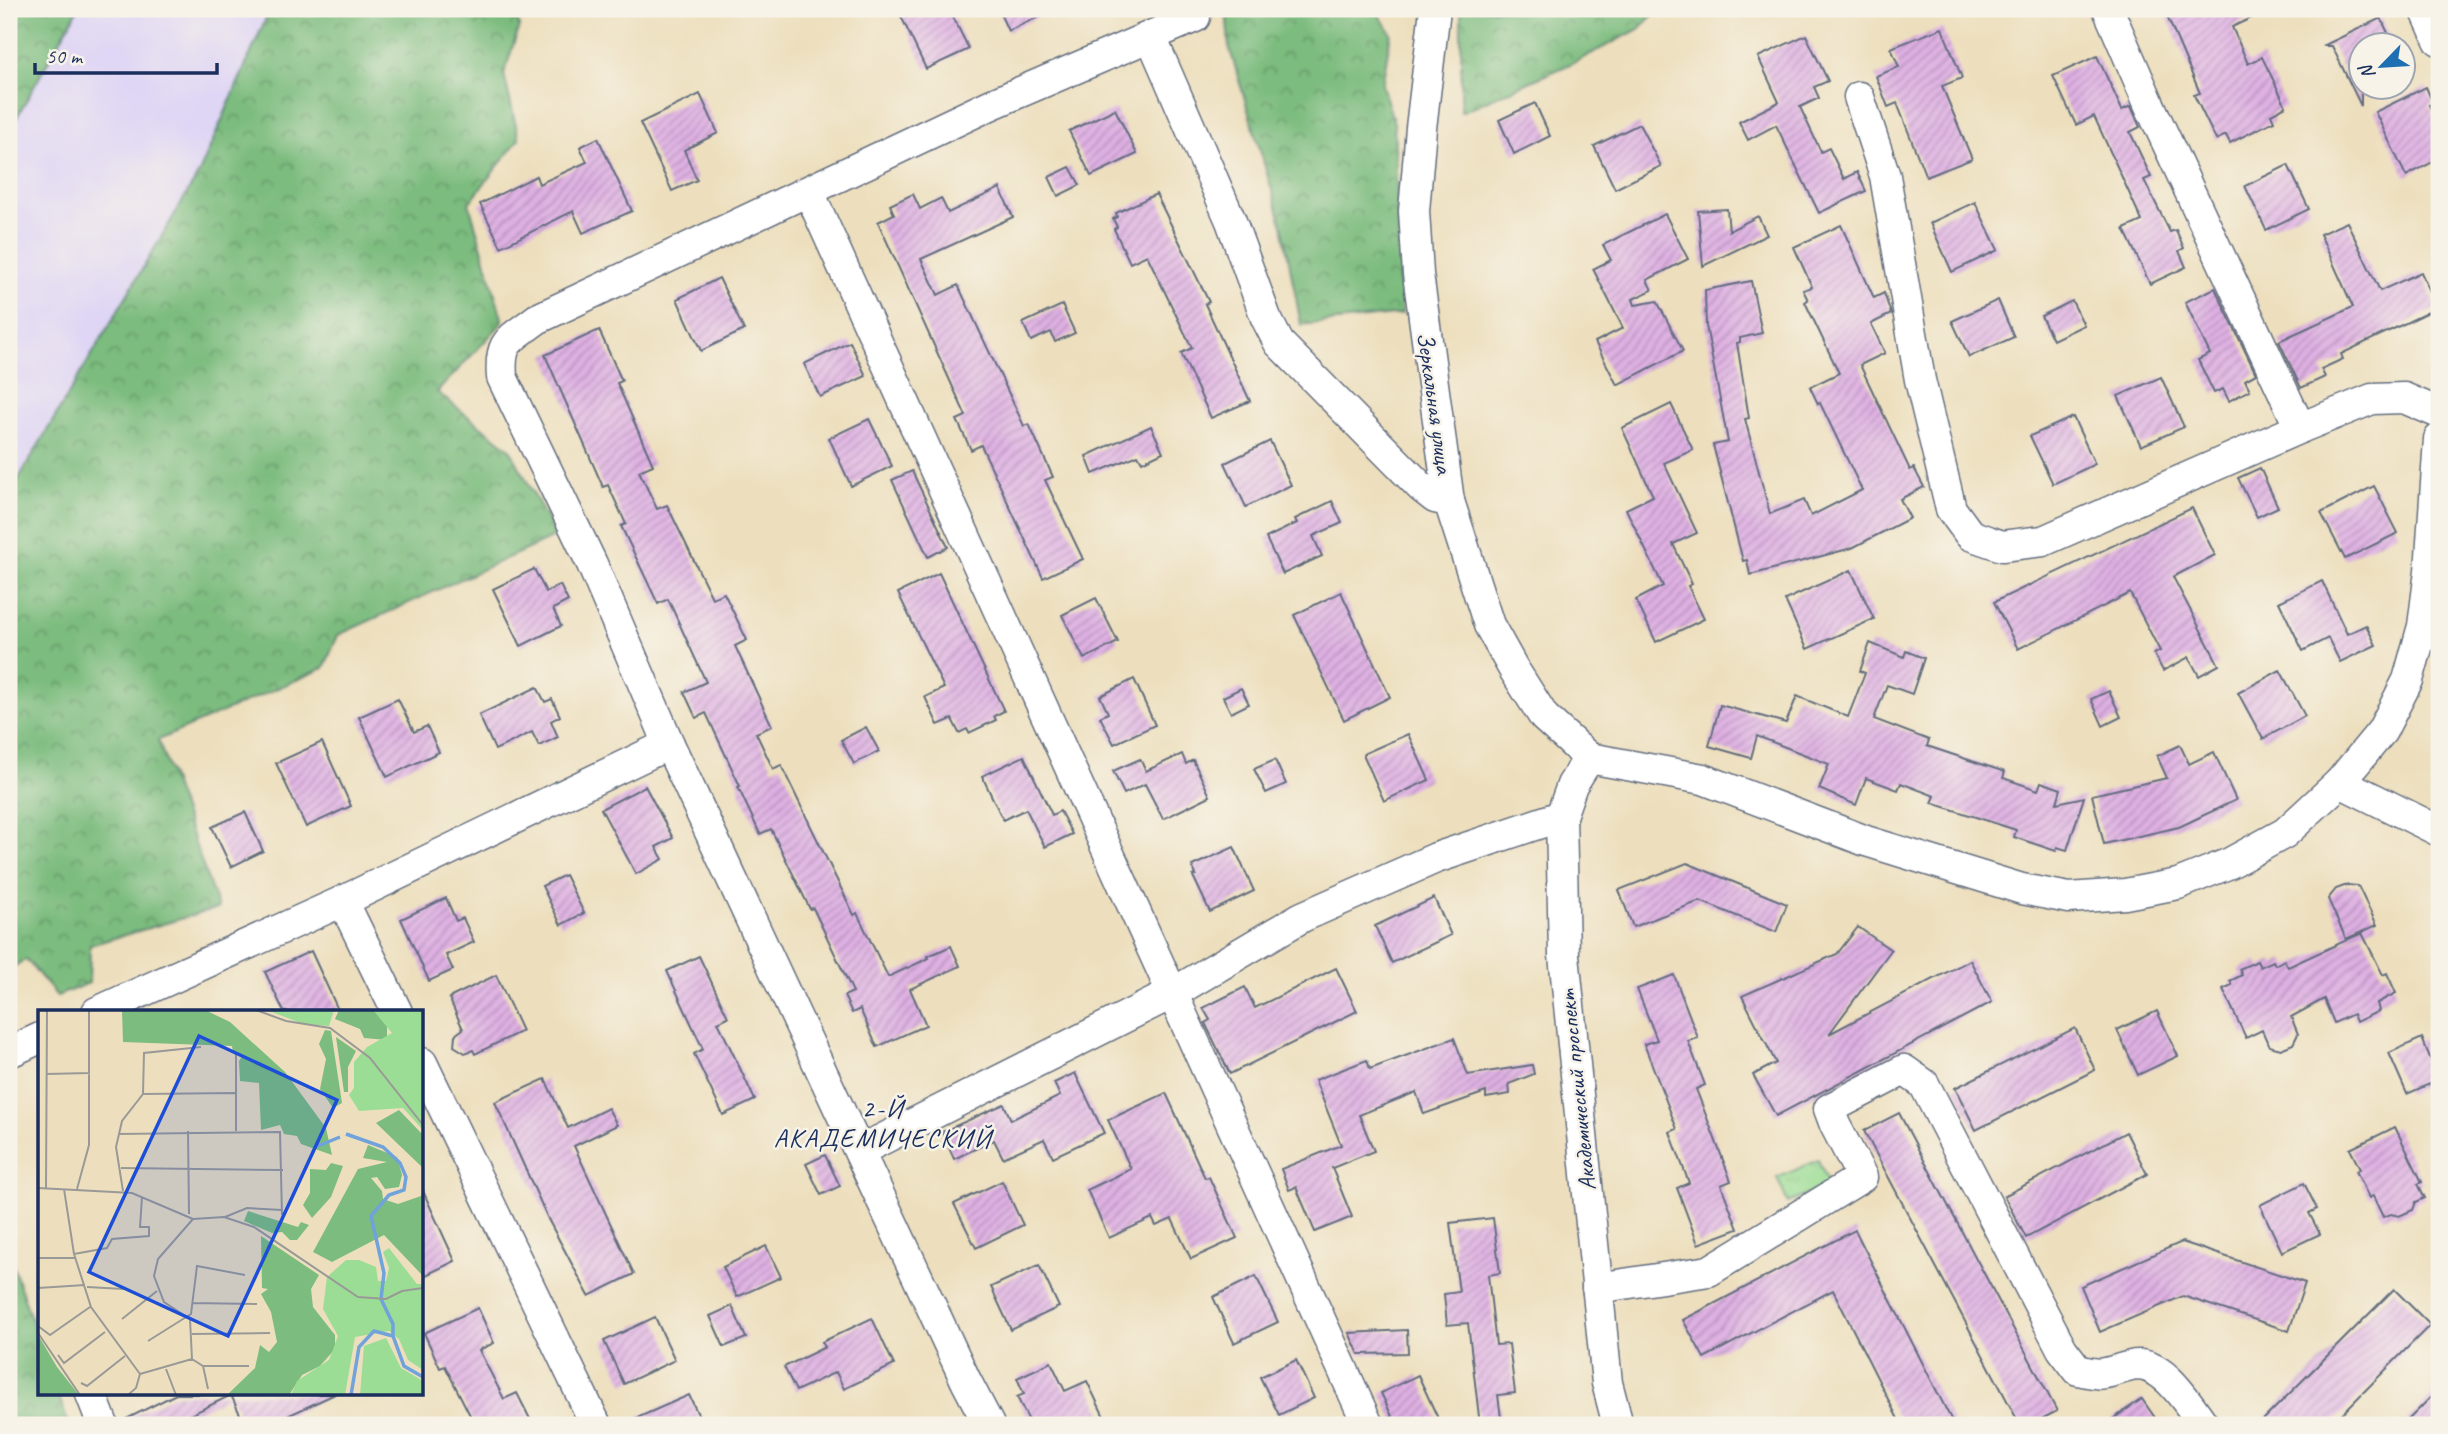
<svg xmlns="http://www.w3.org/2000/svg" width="2448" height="1434" viewBox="0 0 2448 1434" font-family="Caveat,sans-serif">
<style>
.built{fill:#dfd5f5}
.grass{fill:url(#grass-tufts);stroke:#5b8679;stroke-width:2}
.forest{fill:url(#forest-crowns);stroke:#4c766e;stroke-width:2}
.building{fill:url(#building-hatch)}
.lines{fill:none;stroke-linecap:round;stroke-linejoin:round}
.minor-casing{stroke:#646d7f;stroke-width:33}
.minor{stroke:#fff;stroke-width:30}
.labels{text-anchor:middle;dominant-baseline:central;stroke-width:5;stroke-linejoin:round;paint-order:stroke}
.street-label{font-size:24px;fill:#1b2f5e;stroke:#f7f3e8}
.neighbourhood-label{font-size:26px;letter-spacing:2px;fill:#1b2f5e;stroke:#f7f3e8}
.inset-river{fill:none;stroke:#70a2db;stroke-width:3.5}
.inset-road{fill:none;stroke:#999997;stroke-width:2}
.view{fill:#1d4ed8;fill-opacity:0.15;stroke:#1d4ed8;stroke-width:3.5}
.inset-edge{fill:none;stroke:#1b2f5e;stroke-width:3.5}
</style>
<defs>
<pattern id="grass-tufts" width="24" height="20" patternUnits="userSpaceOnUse" patternTransform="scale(1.75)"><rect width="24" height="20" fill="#9bdd94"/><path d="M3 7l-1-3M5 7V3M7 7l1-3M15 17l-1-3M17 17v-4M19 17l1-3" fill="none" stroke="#85be82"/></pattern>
<pattern id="forest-crowns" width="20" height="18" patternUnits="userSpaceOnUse" patternTransform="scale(1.75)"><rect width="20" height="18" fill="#7cbc7e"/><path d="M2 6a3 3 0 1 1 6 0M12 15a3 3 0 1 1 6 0" fill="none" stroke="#65996a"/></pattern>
<pattern id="building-hatch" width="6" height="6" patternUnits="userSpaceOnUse" patternTransform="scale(1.75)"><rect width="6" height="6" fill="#dfb1e3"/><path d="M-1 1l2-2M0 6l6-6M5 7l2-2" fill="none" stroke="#b490bb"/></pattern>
</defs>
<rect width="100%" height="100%" fill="#f7f3e8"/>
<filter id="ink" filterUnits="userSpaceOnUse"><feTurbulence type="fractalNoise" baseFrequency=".0143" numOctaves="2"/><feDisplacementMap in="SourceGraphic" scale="14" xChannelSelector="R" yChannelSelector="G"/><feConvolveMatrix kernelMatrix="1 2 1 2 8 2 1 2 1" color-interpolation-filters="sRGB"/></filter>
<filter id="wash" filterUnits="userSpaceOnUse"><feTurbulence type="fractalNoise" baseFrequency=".00686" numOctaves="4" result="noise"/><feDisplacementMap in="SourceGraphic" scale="28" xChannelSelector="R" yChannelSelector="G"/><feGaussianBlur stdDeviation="1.57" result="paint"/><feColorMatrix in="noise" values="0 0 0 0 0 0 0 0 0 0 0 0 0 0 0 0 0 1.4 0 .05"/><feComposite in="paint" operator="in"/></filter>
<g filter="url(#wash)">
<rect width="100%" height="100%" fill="#eddfbd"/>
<!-- built -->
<path class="built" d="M9 9H518L9 810Z"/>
<!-- grass -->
<path class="grass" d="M1818 1160 1829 1185 1788 1203 1777 1178Z"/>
<!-- forest -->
<g class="forest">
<path d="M9 9H78L9 131Z"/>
<path d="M270 9H516L519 27 504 74 519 139 469 203 503 322 437 392 510 449 556 536 338 635 324 668 158 740 218 908 90 945 89 983 57 996 26 959 9 970V495L199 173Z"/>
<path d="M1226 9H1375L1391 33 1382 85 1394 123 1402 314 1301 325 1282 224 1229 46Z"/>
<path d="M1461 9H1659L1639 29 1577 61 1461 112Z"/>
<path d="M9 1255 40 1344V1394H58L69 1425H9Z"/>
</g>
<g id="blocks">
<!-- building -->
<g class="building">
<path d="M911 9H949L969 49 926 69 900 14Z"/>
<path d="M998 9H1056L1008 31Z"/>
<path d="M2179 9H2270L2232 27 2248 64 2262 57 2286 106 2271 114 2274 121 2230 143 2226 135 2216 140 2194 95 2200 93 2166 14Z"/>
<path d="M2381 18 2394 46H2361V106L2332 46H2323Z"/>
<path d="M1942 28 1962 78 1942 86 1972 159 1926 177 1897 103 1888 107 1876 76 1899 67 1891 48Z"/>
<path d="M1806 35 1828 81 1814 87 1819 98 1800 107 1821 152 1829 148 1844 179 1857 172 1866 191 1819 213 1776 125 1748 140 1739 122 1779 102 1758 57Z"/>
<path d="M2097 56 2122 110 2131 106 2140 127 2130 132 2151 177 2144 180 2170 232 2176 230 2184 248 2179 251 2186 267 2150 284 2124 229 2142 221 2094 116 2076 125 2053 76Z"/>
<path d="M2426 87 2433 103 2429 105 2439 125V159L2406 176 2375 112Z"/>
<path d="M700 94 718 133 684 150 697 180 672 191 640 123Z"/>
<path d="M1535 103 1550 136 1514 154 1499 120Z"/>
<path d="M1115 109 1137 154 1091 176 1069 131Z"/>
<path d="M1639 124 1661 166 1615 189 1594 146Z"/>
<path d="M598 138 632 211 583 233 573 211 501 247 480 204 536 176 539 184 587 162 580 147Z"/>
<path d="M2288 165 2309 209 2266 230 2245 186Z"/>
<path d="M1070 167 1080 185 1058 196 1049 177Z"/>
<path d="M1000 188 1013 217 921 259 938 295 958 285 1024 426 1029 424 1053 477 1045 480 1083 559 1043 578 981 445 971 450 957 420 966 416 878 222 894 214 890 205 913 194 920 209 941 198 948 213Z"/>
<path d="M1156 194 1209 302 1205 304 1250 401 1211 418 1181 353 1192 348 1147 255 1130 263 1114 229 1117 227 1113 219 1117 217 1116 213Z"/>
<path d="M1975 202 1998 250 1952 272 1930 223Z"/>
<path d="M1727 209 1729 231 1758 216 1767 235 1703 266 1698 211Z"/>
<path d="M1665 214 1688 259 1647 280 1652 290 1633 299 1635 305 1657 301 1683 351 1617 385 1595 342 1623 328 1593 269 1611 260 1603 245Z"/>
<path d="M2347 222 2380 291 2421 272 2437 308 2341 354 2343 359 2321 369 2325 377 2301 388 2279 341 2353 307 2320 234Z"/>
<path d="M1841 225 1874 298 1884 293 1891 314 1871 324 1885 353 1860 365 1910 470 1914 468 1924 487 1900 499 1910 518 1852 548 1750 575 1747 560 1743 561 1713 445 1728 442 1706 326 1705 290 1751 281 1762 333 1740 338V342L1737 343 1749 418 1745 419 1770 514 1804 500 1811 516 1862 490 1820 403 1818 404 1810 387 1839 373 1805 302 1808 300 1803 290 1812 287 1794 247Z"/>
<path d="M719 278 744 330 701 351 677 299Z"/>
<path d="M2215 288 2256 374 2245 380 2250 390 2229 401 2223 389 2214 393 2198 360 2210 354 2185 302Z"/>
<path d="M1998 300 2014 337 1969 357 1952 321Z"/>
<path d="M2072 301 2084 325 2053 340 2041 316Z"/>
<path d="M1062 305 1075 333 1055 342 1051 332 1031 341 1023 323Z"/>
<path d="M599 330 622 381 617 383 653 465 639 471 657 509 667 505 712 598 724 593 747 640 735 646 772 726 756 733 773 769 781 765 854 915 857 913 888 977 929 958 928 956 951 946 960 966 910 989 926 1025 877 1047 860 1009 852 1013 844 996 853 992 813 908 810 909 771 829 760 834 738 787 740 786 706 713 696 718 684 692 706 682 668 599 658 604 621 526 626 524 608 485 603 487 545 355Z"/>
<path d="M850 342 866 376 820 397 804 364Z"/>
<path d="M2161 377 2184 427 2141 446 2118 396Z"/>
<path d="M1671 404 1693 450 1664 463 1697 533 1673 544 1692 584 1688 586 1704 619 1656 642 1636 600 1663 586 1626 509 1653 496 1622 428Z"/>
<path d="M2073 417 2095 464 2053 484 2030 436Z"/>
<path d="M869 419 892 466 851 486 829 438Z"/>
<path d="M1151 426 1163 452 1142 462 1138 455 1093 474 1086 456Z"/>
<path d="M1270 441 1291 485 1246 507 1225 463Z"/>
<path d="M2260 468 2278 507 2257 517 2238 478Z"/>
<path d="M912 471 948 547 928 557 892 480Z"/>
<path d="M2374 486 2398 533 2345 559 2321 513Z"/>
<path d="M1332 501 1342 523 1313 536 1322 556 1283 574 1266 538 1297 523 1295 519Z"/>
<path d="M2192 508 2215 555 2173 577 2219 665 2199 676 2189 657 2163 671 2154 654 2160 651 2130 593 2018 649 1994 602Z"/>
<path d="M534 569 546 592 560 585 568 601 553 609 561 626 521 646 493 589Z"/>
<path d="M1851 570 1874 619 1807 649 1785 600Z"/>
<path d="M939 573 1004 711 994 716 996 720 969 733 967 729 959 733 952 719 938 725 925 697 944 688 898 593Z"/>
<path d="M2322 581 2347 634 2366 625 2376 645 2340 662 2328 638 2303 651 2279 602Z"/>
<path d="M1341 592 1390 697 1344 720 1294 615Z"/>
<path d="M1096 598 1118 642 1084 659 1062 615Z"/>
<path d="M1870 643 1904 657 1906 651 1924 658 1912 694 1887 685 1874 719 1929 740 1927 746 2005 772 2003 778 2038 790 2041 782 2061 789 2057 803 2084 797 2067 850 2057 847 2056 851 2014 837 2016 830 1932 803 1935 796 1901 783 1898 790 1866 778 1856 805 1819 789 1829 764 1757 736 1751 758 1709 746 1720 705 1786 723 1797 696 1848 717 1865 673 1860 671Z"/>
<path d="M2280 670 2305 716 2263 739 2238 693Z"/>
<path d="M1134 679 1155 725 1114 744 1100 717 1108 713 1100 696Z"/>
<path d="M537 687 545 702 552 699 560 716 551 721 558 737 539 746 532 732 495 750 479 715Z"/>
<path d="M1241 688 1249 704 1231 713 1223 697Z"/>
<path d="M2109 691 2121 717 2103 726 2091 699Z"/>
<path d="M398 699 414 732 427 726 439 752 387 777 359 717Z"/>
<path d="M866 727 879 751 854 764 841 740Z"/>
<path d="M1408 734 1429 780 1384 801 1363 754Z"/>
<path d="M322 742 351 806 306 827 276 763Z"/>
<path d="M2180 745 2189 764 2214 752 2236 800 2179 827 2104 844 2092 795 2167 778 2157 756Z"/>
<path d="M1182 754 1186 764 1193 760 1210 796 1163 819 1145 784 1124 794 1113 771 1140 759 1146 771Z"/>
<path d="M1024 756 1052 815 1060 811 1072 834 1045 847 1026 809 1003 820 982 776Z"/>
<path d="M1275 760 1286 784 1266 793 1254 769Z"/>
<path d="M645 786 673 838 656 847 663 859 636 874 601 809Z"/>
<path d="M245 812 263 851 231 867 212 827Z"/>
<path d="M1234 847 1254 891 1210 912 1193 876 1196 875 1192 866Z"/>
<path d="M1687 863 1787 904 1776 932 1700 901 1633 927 1619 890Z"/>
<path d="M565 875 584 913 561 925 542 886Z"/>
<path d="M2347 885 2358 886 2377 925 2346 939 2328 899 2336 889Z"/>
<path d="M446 898 456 921 463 918 474 942 446 955 453 970 429 981 401 919Z"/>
<path d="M1434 898 1451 935 1392 963 1375 926Z"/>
<path d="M1858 927 1891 950 1829 1034 1970 960 1992 1002 1776 1116 1753 1075 1776 1063 1742 996 1837 954Z"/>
<path d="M2362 933 2383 975 2387 973 2396 993 2377 1003 2379 1011 2356 1022 2353 1014 2334 1023 2324 999 2291 1017 2298 1034 2293 1044 2281 1049 2269 1046 2262 1030 2246 1038 2223 989 2232 985 2230 981 2242 975 2239 969 2257 961 2260 967 2273 961 2275 965 2284 960 2288 967Z"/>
<path d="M311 951 339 1012H284L265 972Z"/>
<path d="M699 956 728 1017 718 1022 755 1100 723 1115 694 1054 703 1049 667 971Z"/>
<path d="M1336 968 1357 1011 1230 1074 1205 1023 1210 1020 1203 1008 1245 987 1255 1008Z"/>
<path d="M496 975 522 1031 475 1054 473 1050 465 1053 454 1046 455 1035 463 1029 449 998Z"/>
<path d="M1674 975 1698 1038 1688 1041 1705 1085 1696 1089 1731 1181 1721 1185 1738 1229 1698 1244 1677 1188 1689 1183 1670 1132 1677 1129 1644 1044 1657 1040 1637 989Z"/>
<path d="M2157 1011 2178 1056 2138 1075 2117 1030Z"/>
<path d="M2075 1028 2095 1070 1976 1130 1955 1088Z"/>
<path d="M1454 1038 1468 1075 1532 1065 1534 1074 1509 1084 1510 1094 1486 1098V1092L1424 1114 1416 1092 1359 1115 1374 1151 1332 1168 1352 1217 1315 1232 1296 1187 1289 1190 1281 1169 1341 1145 1315 1080 1367 1060 1370 1069Z"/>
<path d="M2422 1038 2439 1080 2407 1094 2389 1053Z"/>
<path d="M1075 1073 1104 1133 1053 1157 1044 1139 1003 1158 994 1140 954 1159 942 1132 1004 1104 1011 1120 1060 1096 1054 1083Z"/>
<path d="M545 1079 568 1128 608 1108 617 1125 574 1146 634 1274 589 1296 549 1221 495 1102Z"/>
<path d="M1166 1093 1205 1178 1209 1177 1237 1238 1191 1259 1172 1219 1156 1226 1152 1218 1109 1238 1087 1190 1131 1169 1108 1120Z"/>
<path d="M1899 1113 2057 1411 2030 1425H2020L1864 1131Z"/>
<path d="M2395 1127 2422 1182 2418 1184 2425 1198 2416 1202 2413 1210 2399 1216 2391 1214 2383 1217 2373 1196 2369 1198 2356 1171 2360 1169 2350 1149Z"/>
<path d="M2126 1132 2147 1174 2026 1238 2004 1196Z"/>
<path d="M825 1155 840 1186 821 1195 806 1164Z"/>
<path d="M1002 1181 1023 1225 976 1248 954 1204Z"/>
<path d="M2304 1183 2317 1209 2309 1213 2320 1234 2282 1252 2260 1205Z"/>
<path d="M422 1189 455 1261 422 1277Z"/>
<path d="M1493 1218 1500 1273 1488 1275 1496 1345 1509 1344 1515 1393 1498 1395 1502 1425H1480L1468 1323 1447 1325 1444 1294 1459 1292 1450 1223Z"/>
<path d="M1855 1230 1954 1425H1901L1833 1290 1704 1358 1683 1320Z"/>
<path d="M2182 1242 2305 1283 2289 1331 2183 1296 2100 1332 2081 1286Z"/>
<path d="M766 1246 781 1277 737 1297 723 1267Z"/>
<path d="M1039 1265 1059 1307 1011 1330 991 1287Z"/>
<path d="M1256 1276 1278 1322 1234 1343 1213 1297Z"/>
<path d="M2394 1289 2430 1325 2331 1425H2258Z"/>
<path d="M732 1306 746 1338 724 1347 710 1316Z"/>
<path d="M478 1308 494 1343 479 1350 504 1399 517 1393 533 1425H475L445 1366 440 1368 424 1333Z"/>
<path d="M655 1317 675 1360 624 1384 604 1341Z"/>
<path d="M872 1318 894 1365 844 1389 836 1372 796 1391 784 1367 825 1347 822 1342Z"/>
<path d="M1407 1330 1408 1353 1359 1354 1349 1333Z"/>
<path d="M1296 1360 1314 1398 1279 1415 1260 1377Z"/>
<path d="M1051 1362 1065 1391 1087 1381 1108 1425H1031L1017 1397 1024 1394 1017 1378Z"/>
<path d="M1418 1375 1441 1425H1396L1381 1393Z"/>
<path d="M2439 1389V1425H2403Z"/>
<path d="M176 1394H335L268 1425H245L231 1395 170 1425H120V1422Z"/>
<path d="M689 1395 703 1425H621Z"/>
<path d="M2142 1399 2160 1425H2104Z"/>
</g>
</g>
</g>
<g filter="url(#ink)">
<use href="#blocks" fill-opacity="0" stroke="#646d7f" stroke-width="2"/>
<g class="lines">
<defs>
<g id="minor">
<path d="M1435 9 1421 128 1414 211 1418 274 1449 501 1489 625 1513 668 1544 717 1589 758"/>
<path d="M2108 9 2150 106 2300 428"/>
<path d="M2425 9 2439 40"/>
<path d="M1151 37 1231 221 1266 318 1279 343 1421 487 1435 498 1449 501"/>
<path d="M1859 97 1885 176 1920 380 1951 509 1970 535 2002 546 2043 541 2300 428 2372 399 2404 398 2439 413"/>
<path d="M809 192 1368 1425"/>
<path d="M1589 758 1703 779 1866 841 2022 889 2069 898 2125 894 2178 884 2230 863 2285 833 2340 782 2382 731 2408 680 2423 626 2430 571 2439 439"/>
<path d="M1589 758 1572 785 1561 816 1564 955 1607 1383 1618 1425"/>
<path d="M2340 782 2439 831"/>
<path d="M343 901 397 1012"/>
<path d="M97 1012 343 901 669 744"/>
<path d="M12 1051 40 1038"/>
<path d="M422 1063 596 1425"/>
<path d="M859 1151 1173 993 1302 917 1436 858 1561 816"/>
<path d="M1597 1288 1709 1271 1862 1177 1835 1125 1829 1109 1904 1070 1924 1084 2062 1349 2078 1370C2107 1377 2103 1373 2131 1366 2162 1358 2188 1404 2204 1425"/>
<path d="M91 1394 103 1425"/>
<path d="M989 1425 966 1381 669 744 592 564 502 377C499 340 510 340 537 319L990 105 1195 17"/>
</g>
</defs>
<!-- minor casing -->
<use href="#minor" class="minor-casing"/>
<!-- minor -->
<use href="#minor" class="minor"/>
</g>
</g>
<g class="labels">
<!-- street labels -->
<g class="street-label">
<text transform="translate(1435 403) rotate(82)">Зеркальная улица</text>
<text transform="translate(1577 1090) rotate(-96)">Академический проспект</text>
</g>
<!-- neighbourhood labels -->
<g class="neighbourhood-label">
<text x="883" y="1108">2-Й<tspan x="883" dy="30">АКАДЕМИЧЕСКИЙ</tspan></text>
</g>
</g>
<!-- overview -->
<g transform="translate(38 1010)">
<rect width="385" height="385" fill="#eddfbd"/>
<path d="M84 0H167L192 12 247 62 288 118 294 145 263 134 259 126 246 124 242 115 223 120 221 73 202 71 201 51 205 45 195 43 194 36 85 32ZM301 0H335L349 15V30L326 28 322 19 297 9ZM287 20 293 21 304 93 295 98 282 79 288 49 281 34ZM298 27 318 41 310 57V82H306ZM361 100 385 125V158L338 113ZM330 135 359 147 364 165 361 177 347 179 339 167 333 168 344 181 345 189 360 194 383 186 385 181V266L346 225 294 252 275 242 320 159 349 152 325 148ZM293 153 305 156 293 187 274 208 265 195 272 183V159L288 160ZM210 201 260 217 263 212 271 215 259 230H252L244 222 234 223 206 211ZM223 226 281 265 273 279 275 297 297 325V339L282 356 264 365 251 385H189L217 358 222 335 231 342 239 332 233 302 223 284 230 279 224 278ZM0 325 19 357 41 385H0Z" fill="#7cbc7e"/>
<path d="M335 0H385V120L365 98 321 101 311 85 316 78V52L329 37 354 23ZM351 238 379 274H385V360L370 350 361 329 351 321 317 327 307 385H253L259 371 291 350 300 326 285 299 289 267 308 250H321L338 257 340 271H348L351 258 345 242ZM348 328 363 358 385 371V385H322L326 336Z" fill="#9bdd94"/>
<path d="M229 0H296L291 16 265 14Z" fill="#9bdd94"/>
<path class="inset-river" d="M308 124 345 137 362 153 368 167 366 180 351 185 333 206 346 263 343 289 355 314V326M280 136 302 127M313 385 321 337 336 321 355 326 366 356 385 367"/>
<path class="inset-road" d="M218 0 248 11 292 18 332 48 385 115M198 44V121M8 64 52 63M105 84 197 83M150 121 151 204M81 124 242 122 244 205M83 158 245 160M0 178 94 183 155 209M8 178 9 0M26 179 36 244 53 297 102 364M39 179 51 135V0M85 181 78 137 84 111 105 84 106 43 163 37M187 207 209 198 244 200M155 209 186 207 216 217 320 287 348 289 364 281 385 278M36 244 69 238 74 229 111 226V217H102L104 187M0 248H37M49 277 86 279M0 278 47 275M155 293 219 294M84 309 119 281M0 316 12 325 52 297M0 323 42 385M154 324 232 323M110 331 153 304 159 256 207 265M20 345 26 353 67 322M154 349 165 356H211M165 356 170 379M128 359 138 385M102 364 154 349 152 309 126 292 116 266 120 249 155 209M43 373 49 376 87 346M90 385 98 378 102 364"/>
<path class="view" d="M161 26 299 90 190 326 51 262Z"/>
<rect width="385" height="385" class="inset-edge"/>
</g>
<!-- margin -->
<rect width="2448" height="1434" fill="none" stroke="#f7f3e8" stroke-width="35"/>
<!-- north arrow -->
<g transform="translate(2382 66) rotate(245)"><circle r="33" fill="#f7f3e8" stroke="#9fa5b1" stroke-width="2"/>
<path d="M0-5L12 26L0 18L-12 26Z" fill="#1f6fb2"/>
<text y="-10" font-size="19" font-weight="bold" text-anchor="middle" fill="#1b2f5e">N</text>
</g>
<!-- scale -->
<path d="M35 63v10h182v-10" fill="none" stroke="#1b2f5e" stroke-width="3.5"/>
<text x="46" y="63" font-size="21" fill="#1b2f5e" stroke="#f7f3e8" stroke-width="5" paint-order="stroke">50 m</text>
</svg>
